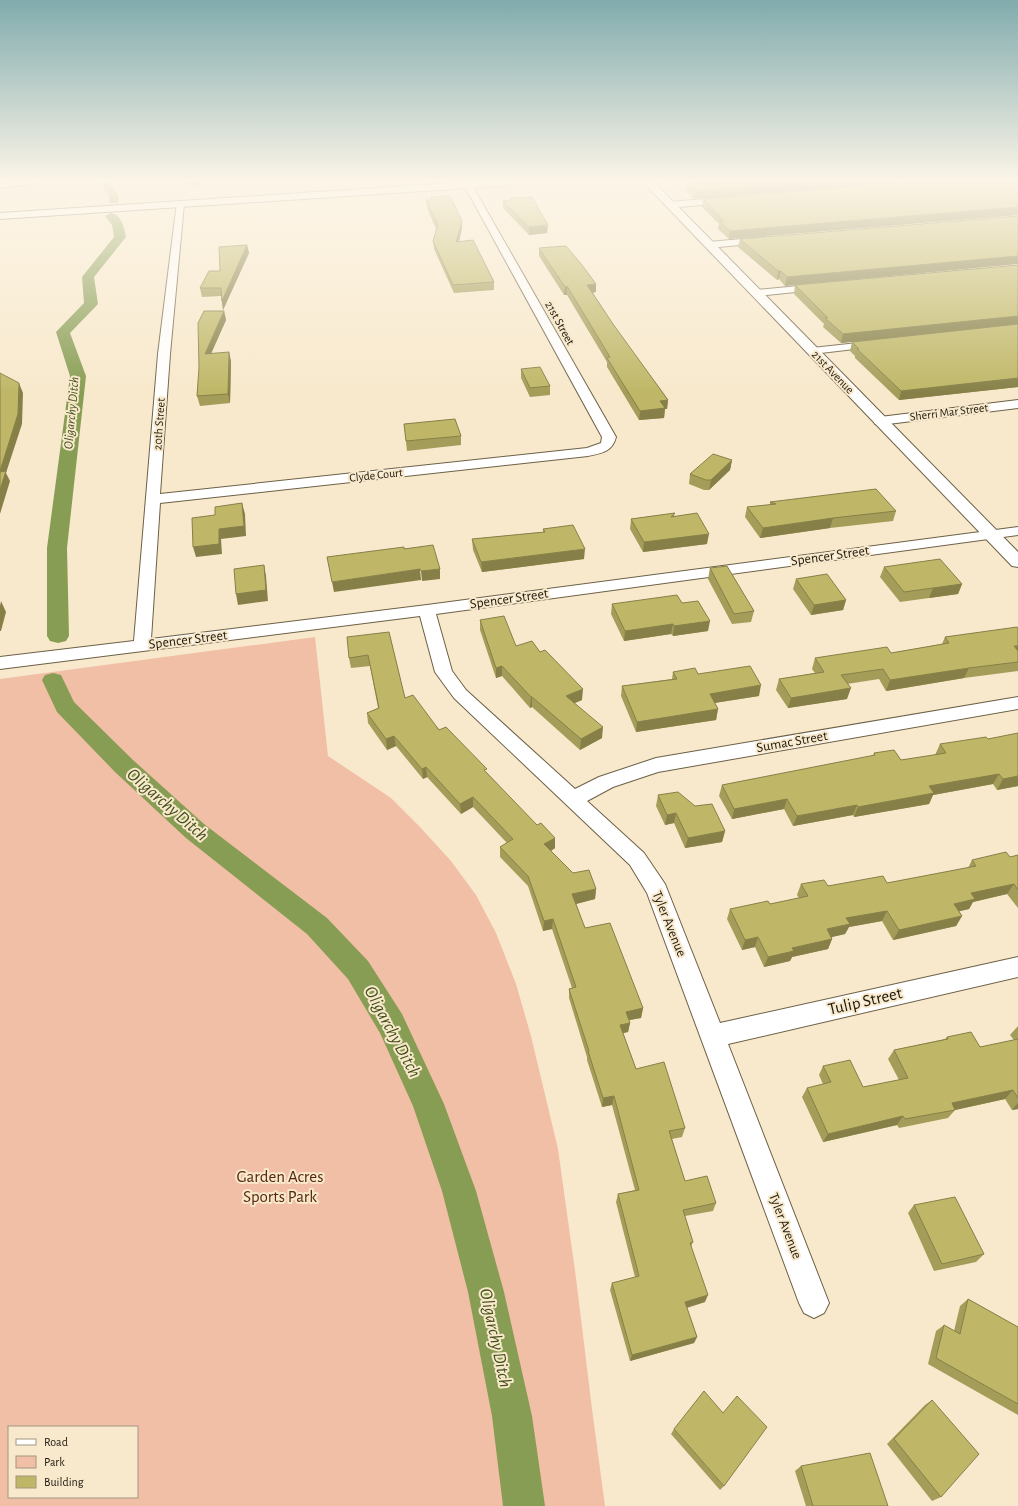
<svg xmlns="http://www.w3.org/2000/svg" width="1018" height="1506" viewBox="0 0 1018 1506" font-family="'Alegreya Sans',sans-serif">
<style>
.green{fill:#f1bea6;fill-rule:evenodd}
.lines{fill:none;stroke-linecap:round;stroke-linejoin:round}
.canal{fill:#889d54;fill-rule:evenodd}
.street-casing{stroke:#6d6046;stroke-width:2}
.secondary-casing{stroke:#6d6046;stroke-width:2}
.street{fill:#fff;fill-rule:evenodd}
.secondary{fill:#fff;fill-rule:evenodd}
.wall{fill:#a49d59}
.shaded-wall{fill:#868048}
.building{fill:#bfb767;stroke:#868048}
.labels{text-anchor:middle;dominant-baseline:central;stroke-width:4;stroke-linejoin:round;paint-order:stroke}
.far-street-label{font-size:12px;fill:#1e190f;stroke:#f8e9cc}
.far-water-label{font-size:13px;font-style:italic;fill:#414f19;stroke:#f8e9cc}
.street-label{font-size:14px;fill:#1e190f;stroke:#f8e9cc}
.near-street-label{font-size:17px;fill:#1e190f;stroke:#f8e9cc}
.near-park-label{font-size:17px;fill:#58280e;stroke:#f8e9cc}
.near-water-label{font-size:18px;font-style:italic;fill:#414f19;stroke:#f8e9cc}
</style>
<rect width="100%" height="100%" fill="#f8e9cc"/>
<!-- green -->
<path class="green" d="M315 637 328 756 391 798 419 826 451 861 476 895 496 933 516 984 531 1036 558 1149 576 1278 592 1409 605 1506H0V679ZM9 1427H137V1497H9Z"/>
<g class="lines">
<!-- canal -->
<g class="canal">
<path d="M100 182H110L119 197 118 203H110L109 197Z"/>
<path d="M111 213C122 215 124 227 126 237L94 277 98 304 70 333 86 376 67 548 69 636 66 641 58 643 50 641 47 636V548L70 376 56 332 84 303 82 277 114 237 112 225 105 216Z"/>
<path d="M53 673 61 675 74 702 133 760 204 824 327 918 368 961 402 1014 444 1104 476 1191 504 1292 532 1416 545 1506H503L492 1416 468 1292 442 1191 413 1106 380 1033 348 979 307 934 186 838 115 772 57 712 42 680 45 675Z"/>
</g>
<defs>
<g id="street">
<path d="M10 182H36L32 184 0 188V184Z"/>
<path d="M465 183H471L472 185 616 437C612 452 602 453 588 456L160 503 151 639 427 605 1018 527V535L436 614 452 671 466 690 575 789 599 777 656 758 1018 697V709L658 772 613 787 587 801 644 853 665 884 720 1023 1018 957V977L728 1044 829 1303 824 1313 814 1318 804 1313 799 1303 647 893 630 865 454 698 435 672 420 616 0 669V657L134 641 158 354 177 202 180 201 184 204 170 354 160 494 587 448 601 443 602 437 464 185Z"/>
<path d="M729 197 733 200 732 202 670 208 666 205 670 202Z"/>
<path d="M765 237 770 240 768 242 709 248 704 245 709 242Z"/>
<path d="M820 284 825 287 824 289 756 296 751 293 756 290Z"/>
<path d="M876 341 880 342 882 344 880 346 812 354 808 353 806 351 808 349 812 348Z"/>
<path d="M1018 400V408L880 425 875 424 874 421 875 418 880 417Z"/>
</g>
<g id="secondary">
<path d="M468 182H520L515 185 0 219V213Z"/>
<path d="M643 182H654L1018 552V567L1012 566Z"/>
</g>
</defs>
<!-- street casing -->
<use href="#street" class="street-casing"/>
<!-- secondary casing -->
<use href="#secondary" class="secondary-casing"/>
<!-- street -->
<use href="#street" class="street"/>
<!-- secondary -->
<use href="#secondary" class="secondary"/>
</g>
<!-- wall -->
<g class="wall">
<path d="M179 182H200L201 188Z"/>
<path d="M706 182H903L694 199 686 191 687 183Z"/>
<path d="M1018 182V215L729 239 718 229 719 224 702 207 703 199Z"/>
<path d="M431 197 462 221V228L459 241 494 282V290L454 293 434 249 433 241 436 229 427 208 426 200H431Z"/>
<path d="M510 198 547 233 529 235 503 208V201L510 200Z"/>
<path d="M1018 216 785 286 779 279 777 280 738 247 740 239Z"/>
<path d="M247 245 249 253 223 310 221 296 202 297 200 288 220 271Z"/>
<path d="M539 248 596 292 593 293 613 324 668 400 667 409H665L664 418 639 420 607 367V362L567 295H564L539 256Z"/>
<path d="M795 285 1018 324 841 343 823 327 824 324 794 294Z"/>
<path d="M224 311 226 320 211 353 231 361 230 403 200 406 197 396Z"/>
<path d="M1018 324V387L899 400 855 358V356L850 351 852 342Z"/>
<path d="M521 369 550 386V395L530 397 521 378Z"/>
<path d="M404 424 461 436V445L407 451Z"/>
<path d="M732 460 730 470 709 490H704L689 484 690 474Z"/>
<path d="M770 502 896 511 893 521 830 528 760 538 745 517 747 507 770 505Z"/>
<path d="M675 513 674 516 707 544 643 552 630 529 631 519Z"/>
<path d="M543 529 584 559 482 572 473 550 472 539 543 532Z"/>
<path d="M884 567 962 584 958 594 900 602 880 577Z"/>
<path d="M710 568 754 611 751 622 732 624 708 579Z"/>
<path d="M796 579 846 600 843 610 811 615 793 589Z"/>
<path d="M682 603 708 631 673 636 671 634 624 641 611 614 612 604Z"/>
<path d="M480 620 516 646 540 652 582 700 574 703 602 738 580 750 532 707 530 708 502 676 496 678 480 630Z"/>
<path d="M1018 628V671L964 678 886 691 879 679 847 684V699L788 708 776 690 779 679 815 673 812 669 815 658 891 653 942 644 945 637Z"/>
<path d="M389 632 405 698 487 773 555 848 551 851 573 873 596 889 595 899 576 904 585 928 643 1008 641 1018 629 1020 630 1023 628 1032 623 1033 636 1069 685 1128 682 1137 672 1139 685 1181 716 1203 713 1211 685 1216 693 1242 691 1247 705 1302 687 1308 697 1337 694 1343 630 1361 610 1290 612 1283 635 1277 616 1202 618 1194 635 1190 612 1105 602 1107 587 1060V1057L569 998V989L572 988 552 929 543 931 528 886 500 857V847L507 843 473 807 461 814 427 777 423 779 396 746 387 750 368 723 367 713 378 708 370 666 351 668 349 658Z"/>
<path d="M673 672 698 674 759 696 715 703 718 709 716 720 636 732 621 696 622 686 672 679Z"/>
<path d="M988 739 1018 786 997 790 993 784 933 795 929 804 854 817 853 815 793 826 784 809 732 819 719 796 722 785 873 756 874 753 901 760 935 755 940 744Z"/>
<path d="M658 795 725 831 722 842 685 848 674 823 665 825 656 806Z"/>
<path d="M1018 855V908L1007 894 973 902 969 909 959 911 962 916 956 926 893 940 882 921 849 927 845 934 832 937V939L828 949 792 957 790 961 764 967 755 947 742 950 727 919 730 909 770 904 799 898 797 895 801 884 828 886 887 883 968 868 972 860 1010 857Z"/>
<path d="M1018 1026V1109L1012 1110 1005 1099 955 1110 948 1118 899 1128 897 1125 823 1142 802 1097 807 1088 823 1084 819 1075 823 1066 863 1087 899 1080 888 1059 894 1050 945 1039 947 1037 980 1047 1014 1040 1010 1035Z"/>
<path d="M914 1205 984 1254 976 1262 934 1271 908 1213Z"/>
<path d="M968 1299 1018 1327V1415L928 1364 936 1331 944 1325 954 1331 960 1306Z"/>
<path d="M932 1400 941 1497 932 1501 887 1444 925 1405Z"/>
<path d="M674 1429 724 1486 720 1490 671 1434Z"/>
<path d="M801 1466 888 1506H806L795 1471Z"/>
</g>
<!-- shaded-wall -->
<g class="shaded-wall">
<path d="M811 182H903L694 199 695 191Z"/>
<path d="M1018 207V215L729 239 730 231Z"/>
<path d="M462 221V228L457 250 456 242Z"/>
<path d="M548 225 547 233 529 235V227Z"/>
<path d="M247 245 249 253 223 310 222 301Z"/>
<path d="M1018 256V264L785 286 787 277Z"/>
<path d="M778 271H781L779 279 777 280Z"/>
<path d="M596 284V292L587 293V285Z"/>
<path d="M567 286V295H564L565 287Z"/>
<path d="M224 311 226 320 207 363 205 354Z"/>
<path d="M1018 316V324L841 343 843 334Z"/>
<path d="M229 352 231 361 230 403 228 394Z"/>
<path d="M1018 378V387L899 400 901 391Z"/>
<path d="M19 383 23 393 22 424 6 473 10 481 0 514V471Z"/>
<path d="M668 400 667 409H665L664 418 639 420 640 411 660 401Z"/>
<path d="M732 460 730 470 709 490 711 480Z"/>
<path d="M242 503 245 514 246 536 221 539 222 554 196 557 193 547 219 529Z"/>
<path d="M833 518 830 528 760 538 763 528Z"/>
<path d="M709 534 707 544 643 552 644 542Z"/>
<path d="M585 549 584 559 482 572 481 562Z"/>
<path d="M264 565 266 576 268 601 238 605 236 594Z"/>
<path d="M420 569 421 580 334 592 332 582Z"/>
<path d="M440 569V579L422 581 421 571Z"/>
<path d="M962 584 958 594 929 598 933 588Z"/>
<path d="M846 600 843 610 811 615 814 605Z"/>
<path d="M1 601 6 612 1 631H0V606Z"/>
<path d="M710 621 708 631 673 636 674 626Z"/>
<path d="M673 624 671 634 624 641 625 631Z"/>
<path d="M1014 646H1018V655Z"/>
<path d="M502 666V676L496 678V668Z"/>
<path d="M969 668 964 678 886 691 890 680Z"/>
<path d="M761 685 759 696 707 704 710 694Z"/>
<path d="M851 688 847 699 788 708 791 698Z"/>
<path d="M583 689 582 700 566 707V696Z"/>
<path d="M531 697H532V707L530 708Z"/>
<path d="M718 709 716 720 636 732 637 722Z"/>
<path d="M603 727 602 738 580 750 581 739Z"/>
<path d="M394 736 396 746 387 750 386 739Z"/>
<path d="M426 767 427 777 423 779 422 769Z"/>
<path d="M999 774 993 784 933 795 929 804 854 817 858 807 929 786Z"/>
<path d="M1018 776V786L997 790 1003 779Z"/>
<path d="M473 797V807L461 814 460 804Z"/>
<path d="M787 799 784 809 732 819 734 809Z"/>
<path d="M857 805 853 815 793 826 797 816Z"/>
<path d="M676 813 674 823 665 825 667 815Z"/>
<path d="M725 831 722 842 685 848 688 838Z"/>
<path d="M555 838V848L544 855V844Z"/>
<path d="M1014 884 1007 894 973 902 969 909 948 914 954 904 971 893Z"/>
<path d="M596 889 595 899 572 905V894Z"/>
<path d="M887 911 882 921 849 927 845 934 823 939 827 929 846 918Z"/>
<path d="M962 916 956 926 893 940 899 930Z"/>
<path d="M553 919 552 929 543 931 544 921Z"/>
<path d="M758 937 755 947 742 950 745 940Z"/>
<path d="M832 939 828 949 792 957 790 961 764 967 768 957 792 948Z"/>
<path d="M643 1008 641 1018 624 1021 626 1012Z"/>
<path d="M630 1023 628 1032 619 1034 620 1025Z"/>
<path d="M1013 1090 1005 1099 955 1110 952 1103Z"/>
<path d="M614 1096 612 1105 602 1107 603 1098Z"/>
<path d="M1018 1103V1109L1012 1110Z"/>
<path d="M903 1116 897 1125 823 1142 828 1134Z"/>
<path d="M708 1295 705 1302 682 1309 685 1302Z"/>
<path d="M697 1337 694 1343 630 1361 632 1355Z"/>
</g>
<!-- building -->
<g class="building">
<path d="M706 182H811L695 191 687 183Z"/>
<path d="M912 182H1018V207L730 231 719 221H724L703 199Z"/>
<path d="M450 196 462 221 456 242 473 240 494 282 453 285 433 241 438 225 426 200H432L431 197Z"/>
<path d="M532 197 548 225 529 227 503 201 511 200 510 198Z"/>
<path d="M1018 216V256L787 277 781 271H778L740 239Z"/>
<path d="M247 245 222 301 221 288H200L209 271H220L219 247Z"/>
<path d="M566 246 582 265 596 284 587 285 613 324 668 400 660 401 665 408 640 411 607 358 610 357 567 286 565 287 539 248Z"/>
<path d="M1018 265V316L843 334 825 318H828L795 285Z"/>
<path d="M204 311H224L205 354 229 352 228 394 197 396 199 367 198 323Z"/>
<path d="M1018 324V378L901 391 857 349H859L852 342Z"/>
<path d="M540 367 550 386 530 388 521 369Z"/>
<path d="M0 373 19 383 18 414 0 471Z"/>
<path d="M455 419 461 436 406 441 404 424Z"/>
<path d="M713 454 732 460 711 480H706L690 474Z"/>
<path d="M6 471 0 490V472Z"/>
<path d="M876 489 896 511 833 518 763 528 747 507 776 504 770 502Z"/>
<path d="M242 503 244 526 219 529V544L193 547 192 518 215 515V507Z"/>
<path d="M675 513 671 517 697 513 709 534 644 542 631 519Z"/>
<path d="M573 525 585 549 481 562 472 539 545 532 543 529Z"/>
<path d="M433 545 440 569 421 571 420 569 332 582 327 557 404 547V549Z"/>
<path d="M940 559 962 584 904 592 884 567Z"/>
<path d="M264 565 266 590 236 594 234 569Z"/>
<path d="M727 566 754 611 734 614 710 568Z"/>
<path d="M827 574 846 600 814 605 796 579Z"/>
<path d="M677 595 682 603 698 601 710 621 674 626 673 624 625 631 612 604Z"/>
<path d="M504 616 516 646 532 641 540 652 545 650 583 689 566 696 603 727 581 739 532 697H531L502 666 496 668 480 620Z"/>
<path d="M1017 627 1018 628V646H1014L1018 651V662L969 668 890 680 883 669 841 675 851 688 791 698 779 679 824 672 815 658 887 647 891 653 949 643 945 637Z"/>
<path d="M389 632 405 698 413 695 439 730 446 727 487 769 484 770 537 825 541 823 555 838 544 844 573 873 589 870 596 889 572 894 585 928 610 923 643 1008 626 1012 630 1023 620 1025 636 1069 664 1062 685 1128 669 1131 685 1181 707 1176 716 1203 683 1210 693 1242 690 1243 708 1295 685 1302 697 1337 632 1355 612 1283 639 1276 618 1194 639 1190 614 1096 603 1098 588 1051H589L569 989 576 987 553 919 544 921 528 876 500 847 513 839 473 797 460 804 426 767 422 769 394 736 386 739 367 713 379 708 368 655 349 658 347 637Z"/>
<path d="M750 666 761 685 710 694 718 709 637 722 622 686 677 679 673 672 695 668 698 674Z"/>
<path d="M1018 733V776L1003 779 999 774 929 786 934 793 858 807 857 805 797 816 787 799 734 809 722 785 875 755 874 753 894 750 901 760 946 753 940 744 986 737 988 739Z"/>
<path d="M678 792 695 806 712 804 725 831 688 838 676 813 667 815 658 795Z"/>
<path d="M1006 852 1010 857 1018 855V890L1014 884 971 893 975 899 954 904 962 916 899 930 887 911 846 918 850 924 827 929 832 939 792 948 794 951 768 957 758 937 745 940 730 909 768 901 770 904 808 896 801 884 824 880 828 886 883 876 887 883 976 866 972 860Z"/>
<path d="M971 1032 980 1047 1018 1039V1098L1013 1090 952 1103 955 1110 905 1119 903 1116 828 1134 807 1088 831 1082 823 1066 850 1060 863 1087 908 1078 894 1050 948 1039 947 1037Z"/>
<path d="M955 1197 984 1254 942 1264 914 1205Z"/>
<path d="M968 1299 1018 1327V1404L936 1358 944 1325 960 1334Z"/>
<path d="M704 1391 723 1413 737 1396 767 1427 724 1486 674 1429Z"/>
<path d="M932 1400 979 1454 941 1497 894 1439Z"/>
<path d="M870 1453 888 1506H813L801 1466Z"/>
</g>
<!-- sky -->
<linearGradient id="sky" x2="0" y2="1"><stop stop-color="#81abad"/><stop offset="0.46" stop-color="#fcf5e8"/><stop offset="1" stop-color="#fcf5e8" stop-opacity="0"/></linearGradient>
<rect width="1018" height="393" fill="url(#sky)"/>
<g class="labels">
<!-- far-street labels -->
<g class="far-street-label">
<text transform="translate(560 323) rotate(61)">21st Street</text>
<text transform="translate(833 372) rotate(46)">21st Avenue</text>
<text transform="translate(949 412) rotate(-7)">Sherri Mar Street</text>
<text transform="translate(159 424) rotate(-86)">20th Street</text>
<text transform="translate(376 475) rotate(-6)">Clyde Court</text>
</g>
<!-- far-water labels -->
<g class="far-water-label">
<text transform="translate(72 413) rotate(-85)">Oligarchy Ditch</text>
</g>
<!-- street labels -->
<g class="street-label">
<text transform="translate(830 556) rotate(-8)">Spencer Street</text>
<text transform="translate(509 599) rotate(-8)">Spencer Street</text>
<text transform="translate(188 640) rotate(-7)">Spencer Street</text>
<text transform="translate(792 742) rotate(-10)">Sumac Street</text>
<text transform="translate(669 924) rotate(68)">Tyler Avenue</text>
<text transform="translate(785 1226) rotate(69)">Tyler Avenue</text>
</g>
<!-- near-street labels -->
<g class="near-street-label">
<text transform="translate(865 1001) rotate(-13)">Tulip Street</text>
</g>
<!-- near-park labels -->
<g class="near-park-label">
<text x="280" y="1176">Garden Acres<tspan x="280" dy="20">Sports Park</tspan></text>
</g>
<!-- near-water labels -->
<g class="near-water-label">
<text transform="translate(167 805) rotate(41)">Oligarchy Ditch</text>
<text transform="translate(392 1032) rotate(62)">Oligarchy Ditch</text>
<text transform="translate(495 1338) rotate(78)">Oligarchy Ditch</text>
</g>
</g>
<!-- legend -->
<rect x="8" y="1426" width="130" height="72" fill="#f8e9cc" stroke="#a19680"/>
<rect x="16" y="1439" width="20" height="6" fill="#ffffff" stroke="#a19680"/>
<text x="44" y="1446" font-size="12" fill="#1e190f">Road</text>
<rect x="16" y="1456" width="20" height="12" fill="#f1bea6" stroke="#a19680"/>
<text x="44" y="1466" font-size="12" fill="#1e190f">Park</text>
<rect x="16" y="1476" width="20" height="12" fill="#bfb767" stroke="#a19680"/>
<text x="44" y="1486" font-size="12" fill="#1e190f">Building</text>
</svg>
